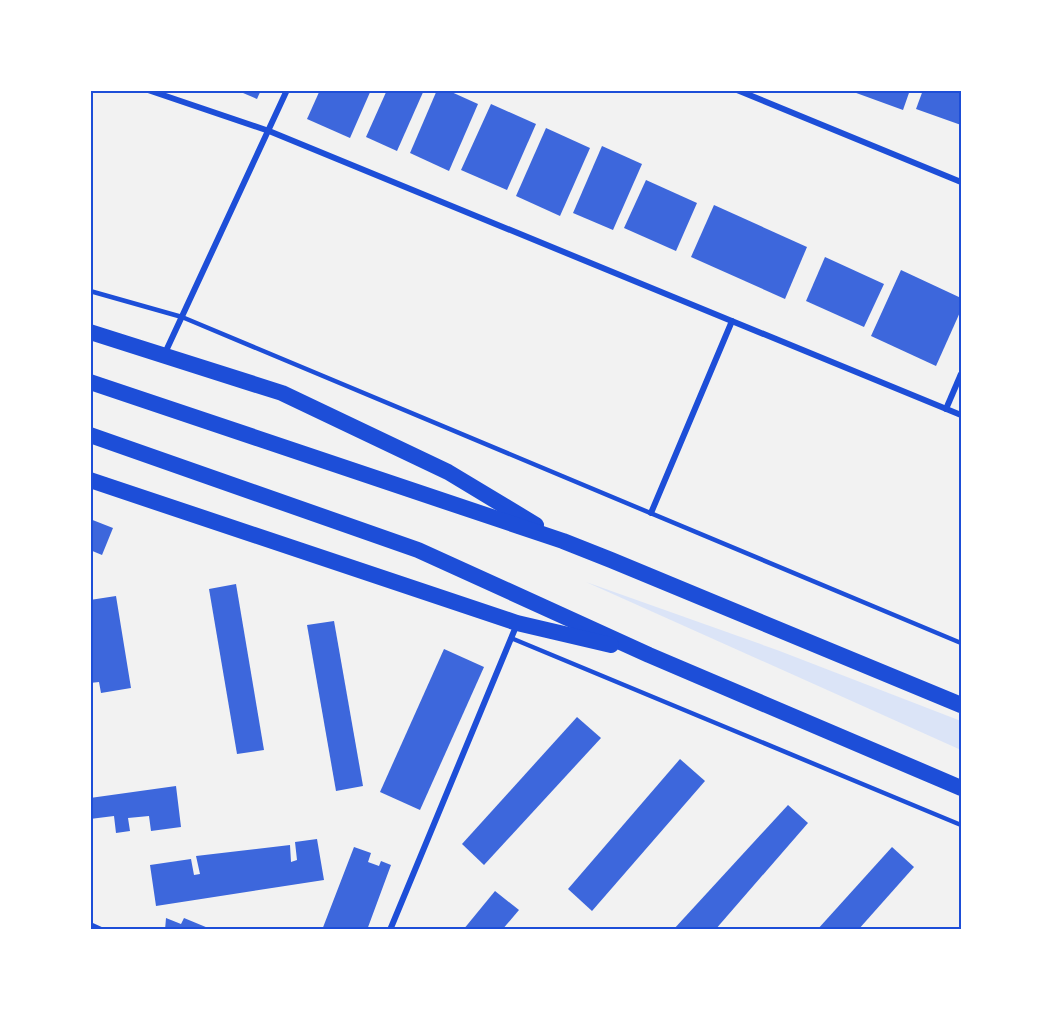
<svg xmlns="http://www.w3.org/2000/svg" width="1051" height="1020" viewBox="0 0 1051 1020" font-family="'Fira Sans Condensed',sans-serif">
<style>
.green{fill:#dbe4f7}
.building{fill:#3d67dc}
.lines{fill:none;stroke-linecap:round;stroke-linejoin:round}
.service{stroke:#1d4ed8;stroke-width:4.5}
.minor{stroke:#1d4ed8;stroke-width:6}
.trunk{stroke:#1d4ed8;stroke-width:16}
.neatline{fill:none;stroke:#1d4ed8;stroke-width:2}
</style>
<rect width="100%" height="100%" fill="#f2f2f2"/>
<!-- green -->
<path class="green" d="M586 582 777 650 961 721V750Z"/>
<!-- building -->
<g class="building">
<path d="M236 90H261L257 99Z"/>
<path d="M320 90H371L350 138 307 119Z"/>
<path d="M387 90H424L397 151 366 137Z"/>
<path d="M437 90H447L478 104 449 171 410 153Z"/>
<path d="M848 90H910L903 110Z"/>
<path d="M923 90H961V125L916 109Z"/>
<path d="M491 104 536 124 507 190 461 170Z"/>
<path d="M546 128 590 148 560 216 516 196Z"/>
<path d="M602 146 642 164 613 230 573 213Z"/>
<path d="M646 180 697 203 676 251 624 228Z"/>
<path d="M714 205 807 247 785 299 691 257Z"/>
<path d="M825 257 884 284 864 327 806 301Z"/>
<path d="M901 270 961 298V310L936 366 871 336Z"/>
<path d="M90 519 113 528 102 555 90 550Z"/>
<path d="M236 584 264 750 237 754 209 589Z"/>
<path d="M116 596 131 688 101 693 99 682 90 683V600Z"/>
<path d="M334 621 363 786 336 791 307 625Z"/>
<path d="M444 649 484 667 420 810 380 792Z"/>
<path d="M577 717 601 738 484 865 462 844Z"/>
<path d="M680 759 705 781 592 911 568 889Z"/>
<path d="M176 786 181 827 151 831 149 816 128 818 130 831 116 833 114 816 90 819V798Z"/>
<path d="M788 805 808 823 715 930H673Z"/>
<path d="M317 839 324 880 156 906 150 865 191 859 194 875 200 874 196 856 290 845 291 862 297 860 295 842Z"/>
<path d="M354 847 371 853 368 862 379 866 381 861 391 865 367 930H322Z"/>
<path d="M892 847 914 867 858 930H817Z"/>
<path d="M495 891 519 910 502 930H463Z"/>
<path d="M166 918 181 924 184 918 213 930H165Z"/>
</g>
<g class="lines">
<!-- service -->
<g class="service">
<path d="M90 291 182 317 961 643"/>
<path d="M511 638 961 825"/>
</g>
<!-- minor -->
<g class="minor">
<path d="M148 90 269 131 961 415"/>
<path d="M737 90 961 182"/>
<path d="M165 353 287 90"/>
<path d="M946 409 961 374"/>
<path d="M651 513 732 321"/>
<path d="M90 925 101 930"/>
<path d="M390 930 517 624"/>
</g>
<!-- trunk -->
<g class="trunk">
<path d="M90 332 282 393 448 472 536 525"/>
<path d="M90 382 563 541 611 560 961 705"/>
<path d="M90 435 418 550 649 655 961 788"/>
<path d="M90 480 517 623 611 645"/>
</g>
</g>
<!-- border -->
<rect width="1051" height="1020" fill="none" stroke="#ffffff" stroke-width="183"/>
<rect x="92" y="92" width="868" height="836" class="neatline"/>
</svg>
